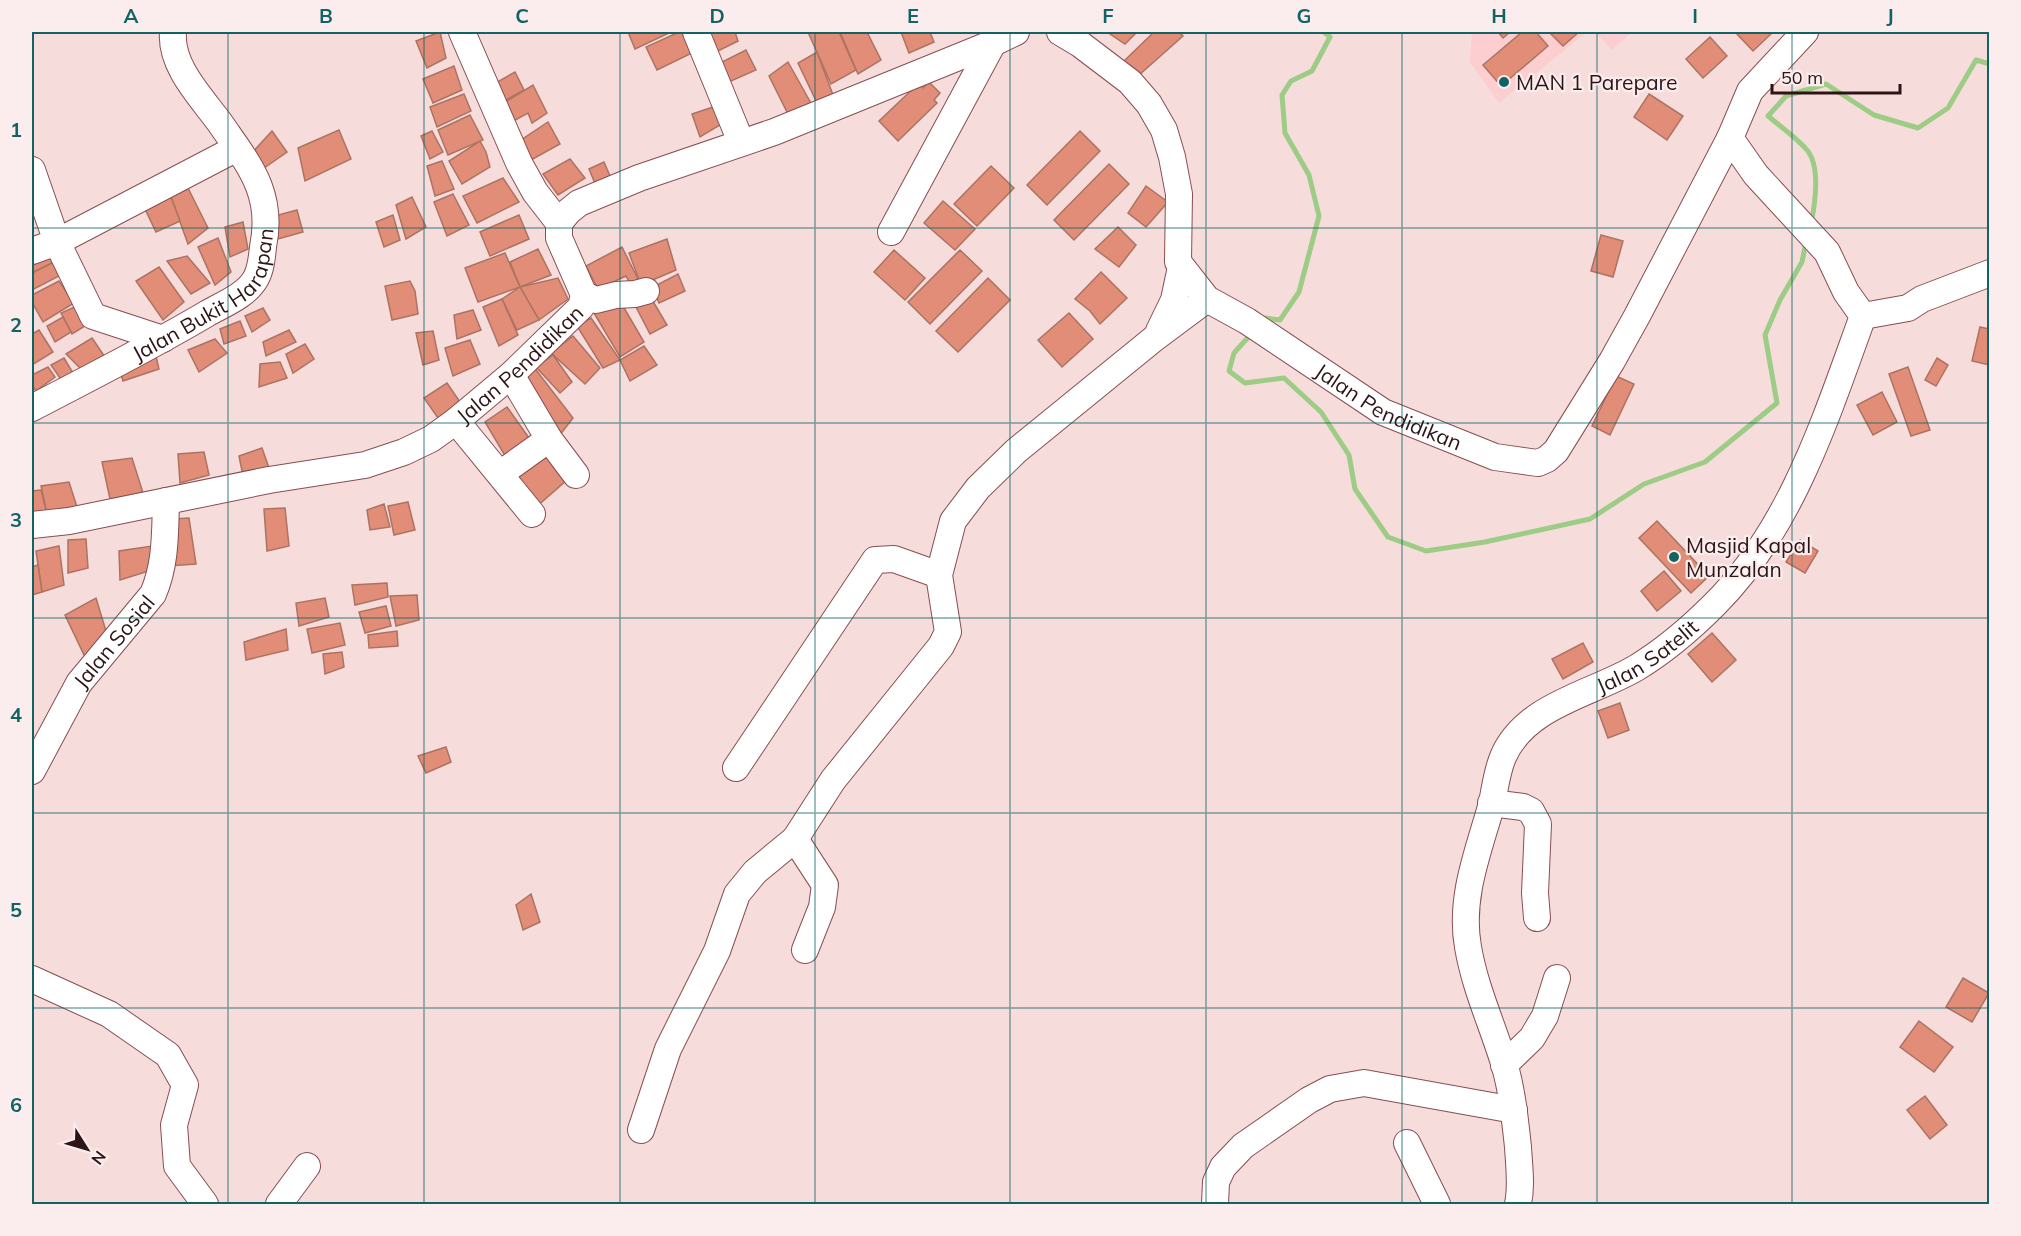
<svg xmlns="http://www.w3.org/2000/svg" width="2021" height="1236" viewBox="0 0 2021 1236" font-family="Mulish,sans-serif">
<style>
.built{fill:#fcced0}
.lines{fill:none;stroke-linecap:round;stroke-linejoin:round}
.stream{stroke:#9ccc85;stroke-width:5}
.building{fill:#e18d77;stroke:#ac7363;stroke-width:1.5}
.minor-casing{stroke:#884e52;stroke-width:28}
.minor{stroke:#fff;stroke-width:26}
.grid{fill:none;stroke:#126363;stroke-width:1.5;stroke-opacity:0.55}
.poi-dot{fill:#126363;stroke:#fbeded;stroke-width:2}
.labels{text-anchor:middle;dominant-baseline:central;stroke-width:4.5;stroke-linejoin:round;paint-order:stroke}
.poi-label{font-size:21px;fill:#2d1517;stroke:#fbeded;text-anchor:start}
.street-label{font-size:21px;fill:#2d1517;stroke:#fbeded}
.neatline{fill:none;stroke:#126363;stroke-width:2}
.grid-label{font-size:20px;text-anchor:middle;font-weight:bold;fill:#126363}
</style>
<rect width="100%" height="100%" fill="#f7dcdc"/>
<!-- built -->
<g class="built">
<path d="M1472 32H1587L1499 103 1470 62Z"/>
<path d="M1595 32H1632L1612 50Z"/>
</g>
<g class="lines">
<!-- stream -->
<g class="stream">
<path d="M1811 224C1815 204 1821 167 1807 150 1797 138 1781 127 1768 116L1786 96 1826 84 1874 115 1918 128 1948 108 1976 60 1990 64"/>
<path d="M1262 321 1265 318 1280 320 1299 292 1319 216 1309 175 1285 133 1282 95 1291 81 1312 71 1330 37 1324 32"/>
<path d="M1252 333 1234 353 1229 371 1245 383 1284 378 1321 412 1349 455 1355 489 1388 537 1426 551 1485 542 1590 519 1644 484 1705 462 1777 403 1765 335 1780 300 1802 262 1806 242"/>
</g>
</g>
<!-- building -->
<g class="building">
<path d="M440 32 446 58 427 68 416 41Z"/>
<path d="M628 32H671L635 49Z"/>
<path d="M679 32H682L692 53 657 70 646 47Z"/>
<path d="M703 32H735L738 41 712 54Z"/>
<path d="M808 32H839L856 70 831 84Z"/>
<path d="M840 32H867L881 60 858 74Z"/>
<path d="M901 32H930L934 42 909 53Z"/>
<path d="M1107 32H1137L1125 44Z"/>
<path d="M1154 32H1179L1183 36 1138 76 1124 61Z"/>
<path d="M1498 32H1510L1503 38Z"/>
<path d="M1522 32H1536L1548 46 1501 86 1483 65Z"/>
<path d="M1549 32H1579L1563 46Z"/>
<path d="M1735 32H1773L1753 51Z"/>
<path d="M1710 37 1727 56 1703 78 1686 59Z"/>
<path d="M746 50 756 70 722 85 714 66Z"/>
<path d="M817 52 833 95 818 105 798 63Z"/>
<path d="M788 62 812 105 788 114 769 76Z"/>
<path d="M454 66 462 90 433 103 423 79Z"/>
<path d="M515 72 524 90 497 105 492 85Z"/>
<path d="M929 82 940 93 934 100 937 103 898 141 879 121 919 83 923 88Z"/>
<path d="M533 85 547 113 532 123 528 113 510 123 502 104Z"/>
<path d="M464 94 471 111 437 127 430 107Z"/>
<path d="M1649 94 1683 116 1667 140 1634 117Z"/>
<path d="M719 105 725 122 700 137 692 114Z"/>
<path d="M470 115 483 140 448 155 438 130Z"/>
<path d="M548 122 560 144 531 160 518 142Z"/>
<path d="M339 130 351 159 305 181 298 148Z"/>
<path d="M272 131 287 152 264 168 251 154Z"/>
<path d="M432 131 443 152 430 159 421 136Z"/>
<path d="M1080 131 1100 151 1047 205 1027 185Z"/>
<path d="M480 141 486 152 490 167 462 184 449 161Z"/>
<path d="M570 159 585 178 558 195 543 174Z"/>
<path d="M442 161 454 189 435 196 427 166Z"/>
<path d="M604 162 610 176 596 186 589 169Z"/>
<path d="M1109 164 1129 184 1074 240 1054 220Z"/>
<path d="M991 166 1014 188 977 226 954 204Z"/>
<path d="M503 178 519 202 477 223 463 196Z"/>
<path d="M185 182 208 228 188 244 170 194Z"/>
<path d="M1146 186 1168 202 1146 227 1128 213Z"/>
<path d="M453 194 469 225 447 236 434 202Z"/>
<path d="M171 197 180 221 156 232 145 209Z"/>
<path d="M412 197 426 227 406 239 396 205Z"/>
<path d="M943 201 975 229 955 250 924 223Z"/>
<path d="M297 210 303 232 274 240 271 217Z"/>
<path d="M393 215 400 240 384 247 376 222Z"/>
<path d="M519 215 529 239 490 256 480 232Z"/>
<path d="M243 222 248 249 230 257 225 227Z"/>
<path d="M1118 227 1136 245 1119 267 1095 249Z"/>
<path d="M1601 235 1623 241 1613 277 1591 271Z"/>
<path d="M218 238 231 272 215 285 198 247Z"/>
<path d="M667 239 676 270 641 285 629 253Z"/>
<path d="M622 247 641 285 633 288 626 276 598 289 586 266Z"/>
<path d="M47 249 56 261 32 273V256Z"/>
<path d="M538 249 551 275 520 287 510 262Z"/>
<path d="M894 250 925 278 905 300 874 272Z"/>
<path d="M960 250 982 271 930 324 908 302Z"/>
<path d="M505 253 520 287 478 302 465 268Z"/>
<path d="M187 256 210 283 191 294 167 261Z"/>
<path d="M56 261 61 275 32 290V273Z"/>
<path d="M159 267 184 302 163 320 136 281Z"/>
<path d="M1101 272 1127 298 1100 324 1090 311 1075 299Z"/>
<path d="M678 274 685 291 659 303 653 287Z"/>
<path d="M558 278 568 299 539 320 520 287Z"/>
<path d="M988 278 1010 300 958 352 936 331Z"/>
<path d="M59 281 74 303 43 322 32 302V295Z"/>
<path d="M410 281 415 291 418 314 392 320 385 286Z"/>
<path d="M520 287 539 320 517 330 502 299Z"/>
<path d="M651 298 667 325 650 334 635 305Z"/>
<path d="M502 299 518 335 499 346 483 307Z"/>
<path d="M620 301 644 342 620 357 594 313Z"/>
<path d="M81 304 90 323 72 334 61 313Z"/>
<path d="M263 308 270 320 252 332 245 316Z"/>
<path d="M473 310 481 330 457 339 454 315Z"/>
<path d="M1069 313 1093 339 1062 367 1038 340Z"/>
<path d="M63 317 71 332 55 342 47 326Z"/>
<path d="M591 318 620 360 603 368 577 326Z"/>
<path d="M240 321 246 336 224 344 220 329Z"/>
<path d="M1980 327 1990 329V365L1972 361Z"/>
<path d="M39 330 53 352 32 365V334Z"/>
<path d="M289 330 296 342 266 356 263 342Z"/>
<path d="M433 331 439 360 423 365 416 333Z"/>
<path d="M573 336 600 368 585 384 551 353Z"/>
<path d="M92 338 105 357 84 372 66 354Z"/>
<path d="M215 339 227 353 199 372 188 350Z"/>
<path d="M470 340 480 364 453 376 445 348Z"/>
<path d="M305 344 314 359 293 373 286 354Z"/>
<path d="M644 346 657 365 630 381 620 360Z"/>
<path d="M155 352 159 369 123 381 119 368Z"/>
<path d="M553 355 572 382 560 393 536 367Z"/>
<path d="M64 358 73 373 62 381 51 365Z"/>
<path d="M1937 358 1948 365 1936 386 1925 380Z"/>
<path d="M280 362 287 378 259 387 260 364Z"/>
<path d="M533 366 573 418 559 436 517 381Z"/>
<path d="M48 367 55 377 36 391 32 385V375Z"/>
<path d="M1908 367 1930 430 1911 436 1889 374Z"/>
<path d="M1616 376 1634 384 1610 435 1592 426Z"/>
<path d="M447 383 460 402 438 418 424 398Z"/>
<path d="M1882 392 1897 422 1873 435 1857 405Z"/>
<path d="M507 407 529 438 507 459 485 422Z"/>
<path d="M547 447 568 479 536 507 515 472Z"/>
<path d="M262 448 269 468 243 476 239 456Z"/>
<path d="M204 452 209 475 180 483 178 454Z"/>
<path d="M132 458 143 493 110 499 102 462Z"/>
<path d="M69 482 77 507 47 514 41 486Z"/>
<path d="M41 490 47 514 32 517V491Z"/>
<path d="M408 502 415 530 394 535 388 506Z"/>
<path d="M384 504 390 527 370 530 367 510Z"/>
<path d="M285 508 289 546 267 551 264 509Z"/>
<path d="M189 518 196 564 168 566 172 519Z"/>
<path d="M1657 521 1709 576 1691 593 1639 538Z"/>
<path d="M86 539 88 568 68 573V540Z"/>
<path d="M1800 540 1818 551 1805 573 1786 562Z"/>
<path d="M59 546 64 585 42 592 36 551Z"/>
<path d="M152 546V570L120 580 119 551Z"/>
<path d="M38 565 42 592 32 595V567Z"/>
<path d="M1664 571 1681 591 1657 611 1641 591Z"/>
<path d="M387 583 388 597 355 605 352 585Z"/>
<path d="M417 595 419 620 396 626 390 596Z"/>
<path d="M96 598 109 641 86 659 65 615Z"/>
<path d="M325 598 329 617 299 626 296 603Z"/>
<path d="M386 606 391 626 365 633 359 612Z"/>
<path d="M340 623 345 645 312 653 307 629Z"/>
<path d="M286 629 288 650 246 660 244 642Z"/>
<path d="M397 631 398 646 369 648 368 635Z"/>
<path d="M1712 633 1736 660 1712 682 1688 654Z"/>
<path d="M1583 643 1593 662 1563 679 1552 659Z"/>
<path d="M342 652 344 667 325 674 323 654Z"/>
<path d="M1620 703 1629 730 1608 738 1598 711Z"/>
<path d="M446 747 451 762 426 773 418 756Z"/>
<path d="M531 894 540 922 523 930 516 905Z"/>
<path d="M1963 978 1989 993 1972 1022 1946 1007Z"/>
<path d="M1919 1021 1953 1047 1934 1072 1900 1047Z"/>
<path d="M1925 1096 1947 1125 1930 1139 1907 1110Z"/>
</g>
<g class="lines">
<defs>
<g id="minor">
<path d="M462 32 519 163 535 192 559 223"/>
<path d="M696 32 741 142"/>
<path id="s1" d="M1060 32 1080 44 1130 82 1149 104 1164 130 1172 157 1179 194 1178 262 1207 299 1247 321 1383 412 1495 457 1538 463 1547 459 1556 451 1612 361 1637 316 1730 138 1750 91 1805 32"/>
<path d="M32 170 57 242 93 316 163 339"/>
<path d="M891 232 993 43 997 38"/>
<path d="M32 251 57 242 237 148"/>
<path d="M584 295 596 300 616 295 635 294 646 291"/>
<path d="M1863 316 1908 308 1922 299 1990 273"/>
<path d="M1159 331 1174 300 1181 267"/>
<path d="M511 375 549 439 576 475"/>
<path id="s2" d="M32 408C91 377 151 347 208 313 224 304 247 295 256 278 261 269 262 257 263 247 274 193 249 165 220 123 201 97 170 66 173 32"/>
<path d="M456 421 532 514"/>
<path d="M500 474 549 439"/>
<path id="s3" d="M32 525 69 521 269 480 365 465 404 452 431 439 456 421 511 375 581 307 584 295 559 238V223L569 211 579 203 639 178 774 132 993 43 1016 32"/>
<path d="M736 768 875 560 894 559 939 575"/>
<path id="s4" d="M32 771 79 683 153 594C166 564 165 533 166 501"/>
<path d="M1491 803 1523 807 1531 811 1538 824 1535 893 1537 918"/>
<path d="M795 839 825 885 822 907 805 950"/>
<path d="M32 979 109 1014 168 1055 185 1085 174 1125 177 1166 205 1204"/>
<path d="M1504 1065 1532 1038 1545 1016 1557 978"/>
<path d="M641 1130 668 1049 717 951 737 894 755 872 795 839 833 780 941 646 948 632 939 575 953 521 978 488 1016 451 1156 337 1207 299"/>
<path d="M1407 1143 1437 1204"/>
<path d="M279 1204 307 1166"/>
<path d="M1215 1204 1216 1182 1223 1167 1243 1146 1309 1100 1330 1089 1364 1083 1514 1110"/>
<path id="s5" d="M1518 1204C1522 1185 1519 1166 1518 1147 1515 1119 1512 1090 1504 1063 1492 1024 1475 988 1468 947 1459 897 1479 850 1492 803 1495 788 1497 771 1503 757 1525 705 1592 694 1636 668 1664 651 1691 628 1714 605 1792 528 1826 417 1863 316L1846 292 1827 252 1756 175 1730 138"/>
</g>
</defs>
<!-- minor casing -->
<use href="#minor" class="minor-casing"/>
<!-- minor -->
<use href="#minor" class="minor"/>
</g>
<!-- grid -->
<path class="grid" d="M228 32V1204M424 32V1204M620 32V1204M815 32V1204M1010 32V1204M1206 32V1204M1402 32V1204M1597 32V1204M1792 32V1204M32 228H1990M32 423H1990M32 618H1990M32 813H1990M32 1008H1990"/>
<!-- markers -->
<g class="poi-dot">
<circle cx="1504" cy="82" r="6"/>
<circle cx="1674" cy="557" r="6"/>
</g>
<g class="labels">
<!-- poi labels -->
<g class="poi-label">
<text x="1516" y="82">MAN 1 Parepare</text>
<text x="1686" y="545">Masjid Kapal<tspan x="1686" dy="24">Munzalan</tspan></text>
</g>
<!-- street labels -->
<g class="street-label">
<text stroke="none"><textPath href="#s2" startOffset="213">Jalan Bukit Harapan</textPath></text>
<text stroke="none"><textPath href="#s3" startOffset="526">Jalan Pendidikan</textPath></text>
<text stroke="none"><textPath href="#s1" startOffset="538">Jalan Pendidikan</textPath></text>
<text stroke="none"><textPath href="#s4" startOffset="154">Jalan Sosial</textPath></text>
<text stroke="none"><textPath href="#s5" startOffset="638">Jalan Satelit</textPath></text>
</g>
</g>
<!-- border -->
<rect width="2021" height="1236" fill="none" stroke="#fbeded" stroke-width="66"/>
<!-- north arrow -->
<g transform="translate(87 1149) rotate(127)" stroke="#fbeded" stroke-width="4.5" paint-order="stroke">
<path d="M0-4.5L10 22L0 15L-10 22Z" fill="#2d1517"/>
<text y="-9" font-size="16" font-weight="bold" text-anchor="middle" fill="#2d1517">N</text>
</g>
<!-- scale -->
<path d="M1772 84v9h128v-9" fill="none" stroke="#2d1517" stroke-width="3"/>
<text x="1781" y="84" font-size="18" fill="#2d1517" stroke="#fbeded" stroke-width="4.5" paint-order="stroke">50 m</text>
<rect x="33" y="33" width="1955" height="1170" class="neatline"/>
<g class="grid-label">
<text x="131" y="23">A</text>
<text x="326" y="23">B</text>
<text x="522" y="23">C</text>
<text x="717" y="23">D</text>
<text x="913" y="23">E</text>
<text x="1108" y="23">F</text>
<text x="1304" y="23">G</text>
<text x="1499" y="23">H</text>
<text x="1695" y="23">I</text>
<text x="1890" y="23">J</text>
<text x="16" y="137">1</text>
<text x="16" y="332">2</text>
<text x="16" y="527">3</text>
<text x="16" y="722">4</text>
<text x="16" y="917">5</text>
<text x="16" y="1112">6</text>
</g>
</svg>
